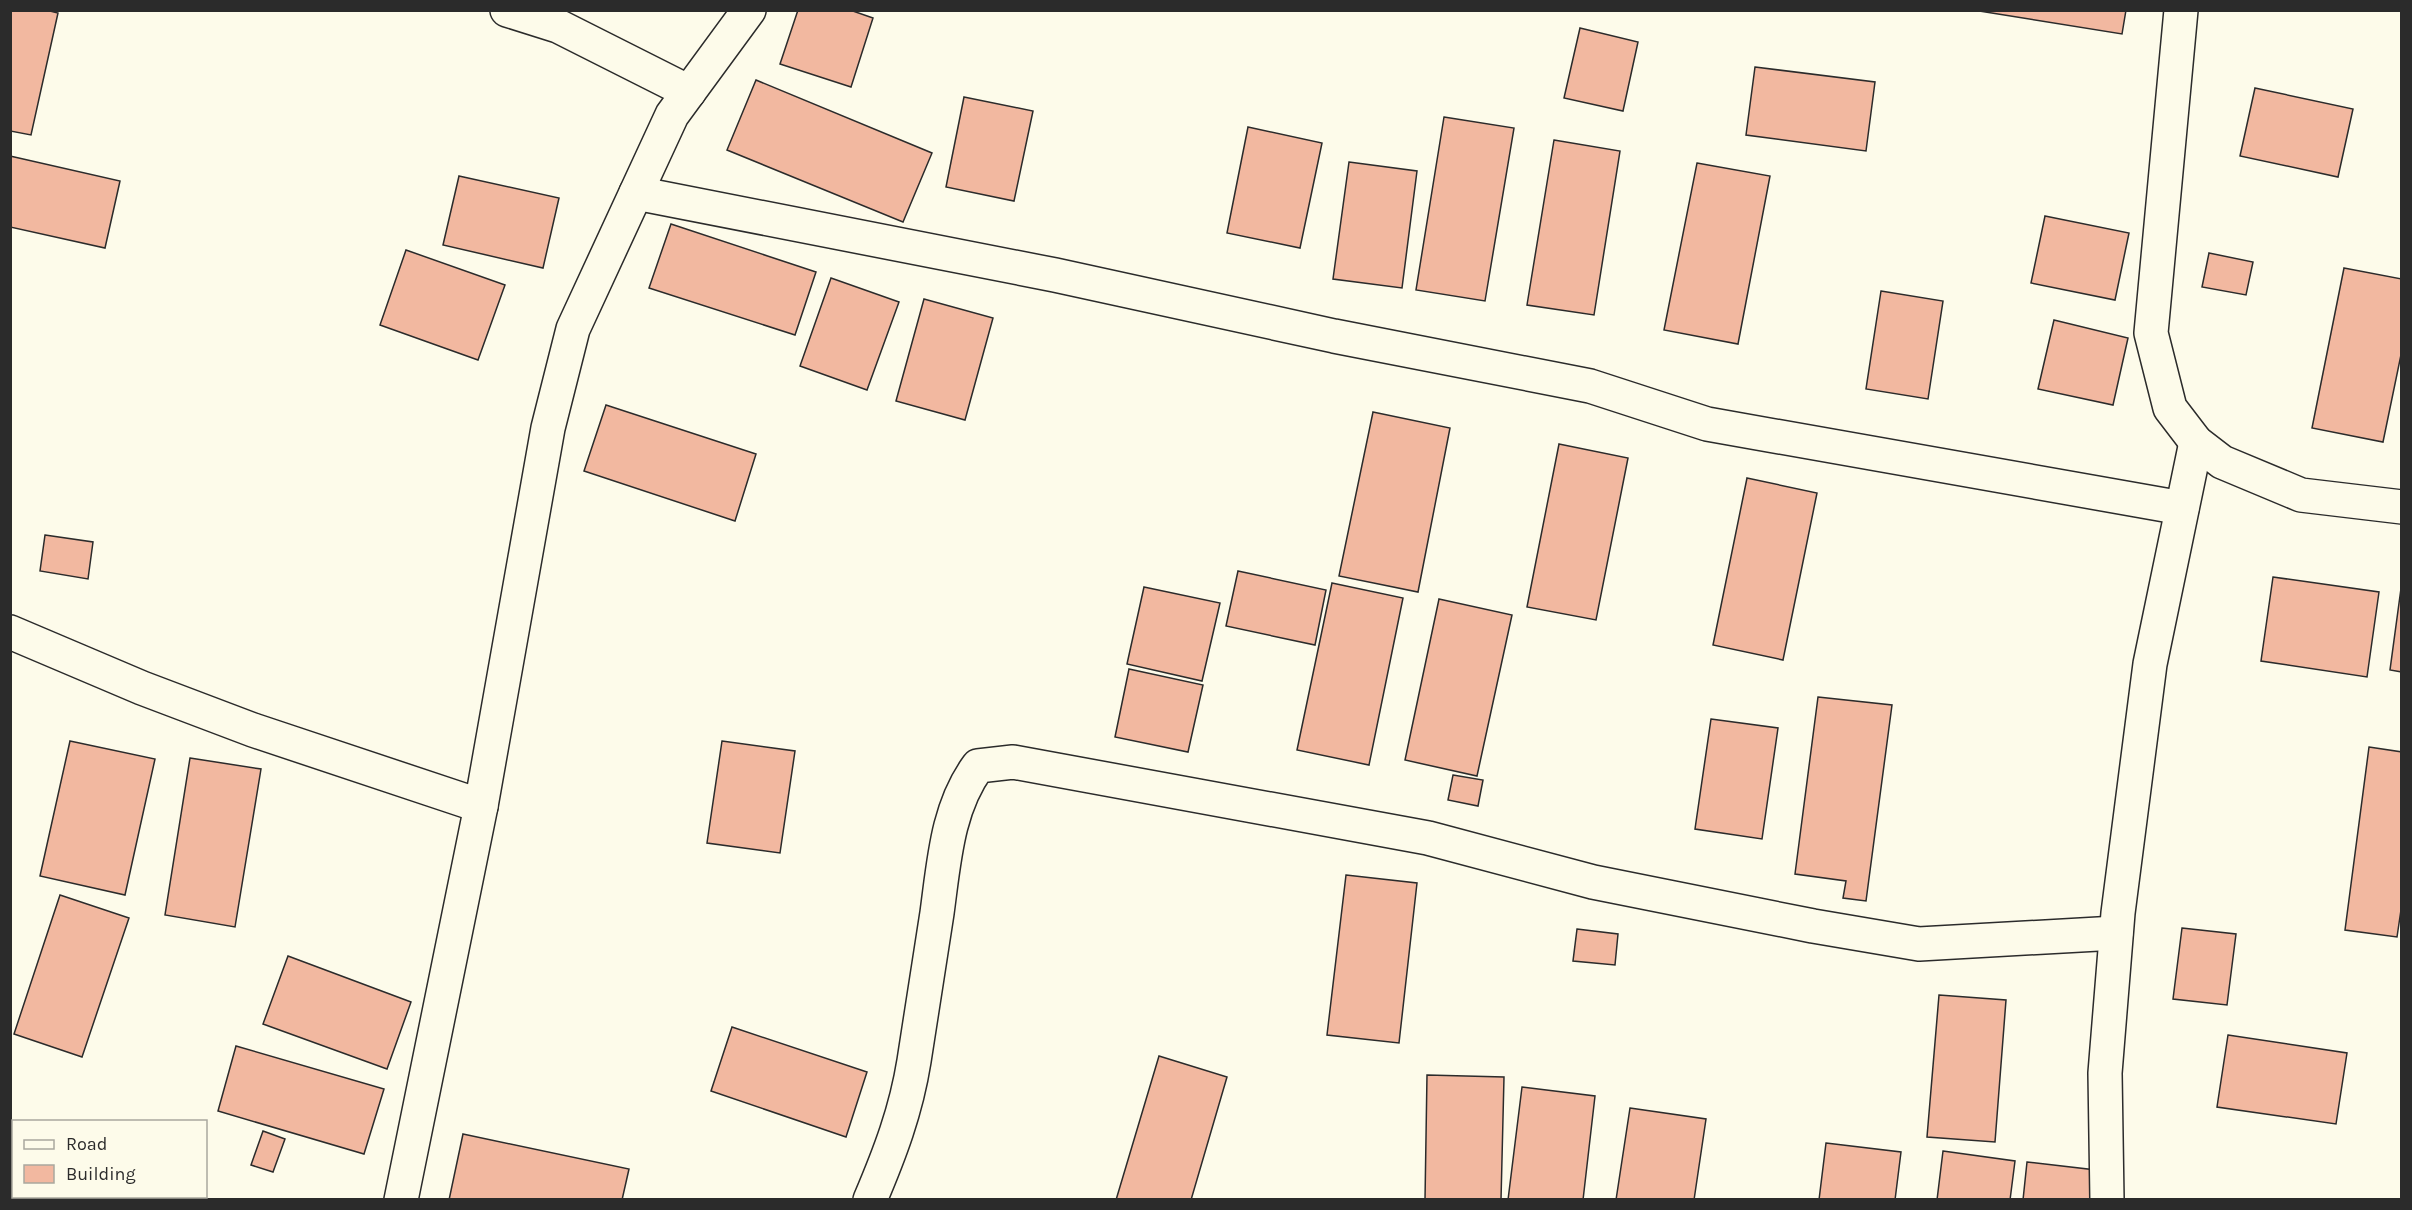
<svg xmlns="http://www.w3.org/2000/svg" width="2412" height="1210" viewBox="0 0 2412 1210" font-family="Karla,sans-serif">
<style>
.building{fill:#f2b8a0;stroke:#2b2b2b;stroke-width:1.5}
.lines{fill:none;stroke-linecap:round;stroke-linejoin:round}
.minor-casing{stroke:#2b2b2b;stroke-width:36}
.minor{stroke:#fdfbea;stroke-width:33}
.power{stroke:#c62828;stroke-width:1.5;stroke-dasharray:21 4.5 3 4.5;stroke-linecap:butt}
</style>
<rect width="100%" height="100%" fill="#fdfbea"/>
<!-- building -->
<g class="building">
<path d="M10 10H46L58 13 31 135 10 131Z"/>
<path d="M798 10H850L873 18 851 87 780 64Z"/>
<path d="M1973 10H2126L2122 34Z"/>
<path d="M1580 28 1638 42 1623 111 1564 98Z"/>
<path d="M1755 67 1875 82 1866 151 1746 135Z"/>
<path d="M756 80 932 153 903 222 727 150Z"/>
<path d="M2255 88 2353 109 2338 177 2240 156Z"/>
<path d="M964 97 1033 111 1014 201 946 187Z"/>
<path d="M1444 117 1514 128 1485 301 1416 290Z"/>
<path d="M1248 127 1322 143 1300 248 1227 233Z"/>
<path d="M1554 140 1620 151 1594 315 1527 305Z"/>
<path d="M10 156 120 181 105 248 10 227Z"/>
<path d="M1349 162 1417 171 1402 288 1333 279Z"/>
<path d="M1697 163 1770 176 1738 344 1664 330Z"/>
<path d="M459 176 559 198 543 268 443 245Z"/>
<path d="M2045 216 2129 233 2115 300 2031 283Z"/>
<path d="M671 224 816 272 795 335 649 288Z"/>
<path d="M406 250 505 285 478 360 380 325Z"/>
<path d="M2209 253 2253 262 2246 295 2202 287Z"/>
<path d="M2344 268 2402 279V350L2383 442 2312 428Z"/>
<path d="M831 278 899 302 867 390 800 366Z"/>
<path d="M1881 291 1943 301 1928 399 1866 389Z"/>
<path d="M924 299 993 318 965 420 896 401Z"/>
<path d="M2054 320 2128 338 2113 405 2038 389Z"/>
<path d="M606 405 756 454 735 521 584 471Z"/>
<path d="M1373 412 1450 428 1418 592 1339 576Z"/>
<path d="M1559 444 1628 458 1596 620 1527 607Z"/>
<path d="M1747 478 1817 493 1783 660 1713 645Z"/>
<path d="M45 535 93 542 88 579 40 571Z"/>
<path d="M1238 571 1326 590 1315 645 1226 626Z"/>
<path d="M2273 577 2379 592 2367 677 2261 661Z"/>
<path d="M2402 581V672L2390 670Z"/>
<path d="M1332 583 1403 598 1369 765 1297 750Z"/>
<path d="M1144 587 1220 603 1202 681 1127 664Z"/>
<path d="M1439 599 1512 615 1477 776 1405 760Z"/>
<path d="M1129 669 1203 685 1188 752 1115 737Z"/>
<path d="M1818 697 1892 705 1866 901 1843 898 1846 881 1795 874Z"/>
<path d="M1711 719 1778 728 1762 839 1695 829Z"/>
<path d="M70 741 155 759 125 895 40 876Z"/>
<path d="M722 741 795 751 780 853 707 843Z"/>
<path d="M2369 747 2402 752V903L2397 937 2345 930Z"/>
<path d="M190 758 261 769 235 927 165 915Z"/>
<path d="M1453 775 1483 780 1478 806 1448 800Z"/>
<path d="M1346 875 1417 883 1399 1043 1327 1035Z"/>
<path d="M60 895 129 918 82 1057 14 1034Z"/>
<path d="M2182 928 2236 934 2227 1005 2173 999Z"/>
<path d="M1577 929 1618 934 1615 965 1573 961Z"/>
<path d="M288 956 411 1002 387 1069 263 1024Z"/>
<path d="M1939 995 2006 1000 1995 1142 1927 1137Z"/>
<path d="M732 1027 867 1072 846 1137 711 1091Z"/>
<path d="M2228 1035 2347 1053 2336 1124 2217 1107Z"/>
<path d="M236 1046 384 1089 364 1154 218 1111Z"/>
<path d="M1159 1056 1227 1077 1191 1200H1116Z"/>
<path d="M1427 1075 1504 1077 1501 1200H1425Z"/>
<path d="M1522 1087 1595 1096 1583 1200H1508Z"/>
<path d="M1630 1108 1706 1119 1694 1200H1616Z"/>
<path d="M263 1131 285 1139 273 1172 251 1165Z"/>
<path d="M463 1134 629 1169 622 1200H449Z"/>
<path d="M1826 1143 1901 1152 1895 1200H1819Z"/>
<path d="M1943 1151 2015 1161 2010 1200H1937Z"/>
<path d="M2027 1162 2096 1170 2093 1200H2023Z"/>
</g>
<g class="lines">
<defs>
<g id="minor">
<path d="M507 10 558 26 689 92"/>
<path d="M2181 10 2151 333 2170 408 2196 442 2222 462 2301 495 2402 507"/>
<path d="M636 193 1055 275 1334 336 1590 386 1707 424 2182 508"/>
<path d="M10 632 142 688 253 730 481 806"/>
<path d="M10 1145 14 1146"/>
<path d="M159 1196 167 1200"/>
<path d="M401 1200 481 806 548 428 573 329 672 115 749 10"/>
<path d="M870 1200C890 1153 906 1111 914 1061 922 1012 929 962 937 913 944 862 947 808 978 766L1013 762 1428 838 1593 882 1813 926 1919 944 2116 933"/>
<path d="M2107 1200 2105 1073 2118 913 2150 664 2196 442"/>
</g>
</defs>
<!-- minor casing -->
<use href="#minor" class="minor-casing"/>
<!-- minor -->
<use href="#minor" class="minor"/>
<!-- power -->
<g class="power">
<path d="M10 1184 14 1185"/>
<path d="M46 1196 55 1200"/>
</g>
</g>
<!-- border -->
<rect width="2412" height="1210" fill="none" stroke="#2b2b2b" stroke-width="24"/>
<!-- legend -->
<rect x="12" y="1120" width="195" height="78" fill="#fdfbea" stroke="#a9a89e" stroke-width="1.5"/>
<rect x="24" y="1140" width="30" height="9" fill="#fdfbea" stroke="#a9a89e" stroke-width="1.5"/>
<text x="66" y="1150" font-size="18" fill="#2b2b2b">Road</text>
<rect x="24" y="1165" width="30" height="18" fill="#f2b8a0" stroke="#a9a89e" stroke-width="1.5"/>
<text x="66" y="1180" font-size="18" fill="#2b2b2b">Building</text>
</svg>
